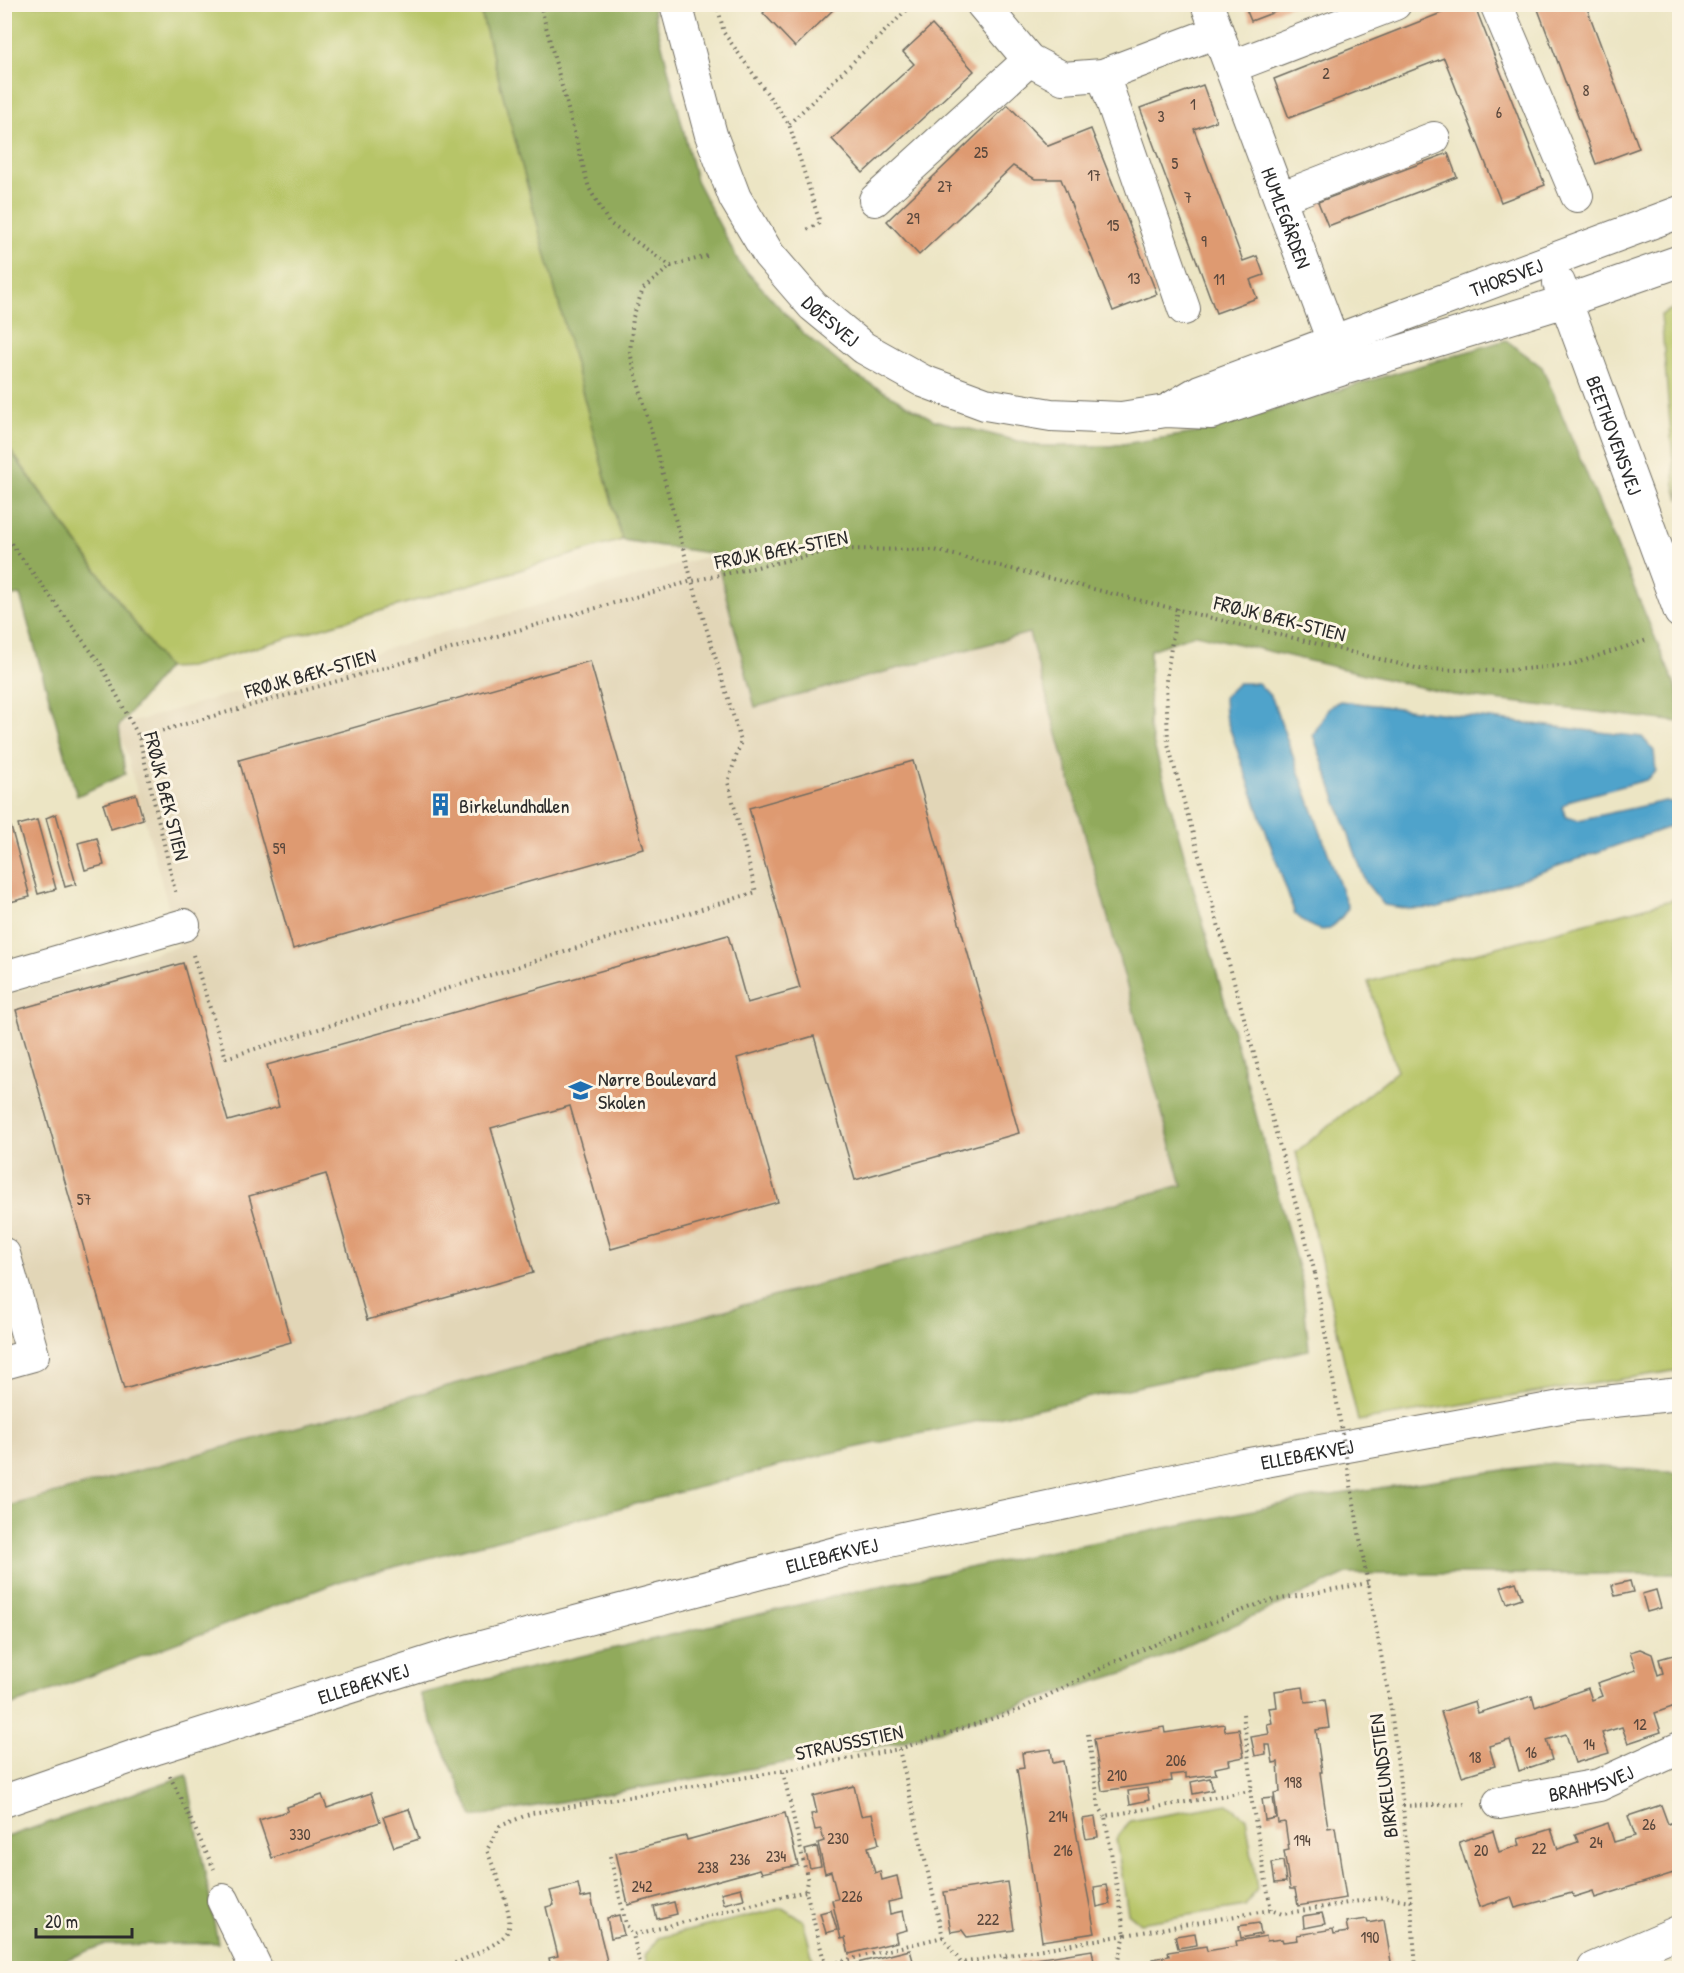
<svg xmlns="http://www.w3.org/2000/svg" width="1684" height="1973" viewBox="0 0 1684 1973" font-family="'Patrick Hand',sans-serif">
<style>
.built{fill:#e2d6b7}
.green{fill:#b7c567;stroke:#717849;stroke-width:1.5}
.forest{fill:#91aa5c;stroke:#5e6a44;stroke-width:1.5}
.water{fill:#4fa3cb;stroke:#3d677b;stroke-width:1.5}
.building{fill:#de9a71}
.lines{fill:none;stroke-linecap:round;stroke-linejoin:round}
.minor-casing{stroke:#6f6c61;stroke-width:34}
.path{stroke:#6f6c61;stroke-width:4;stroke-dasharray:1.5 4.5;stroke-linecap:butt}
.minor{stroke:#fff;stroke-width:32}
.path-bridge{stroke:#6f6c61;stroke-width:4;stroke-dasharray:1.5 4.5;stroke-linecap:butt}
.labels{text-anchor:middle;dominant-baseline:central;stroke-width:6;stroke-linejoin:round;paint-order:stroke}
.number-label{font-size:16px;fill:#58473c}
.street-label{font-size:20px;fill:#2b2b2b;stroke:#fcf5e5}
.poi-label{font-size:20px;fill:#2b2b2b;stroke:#fcf5e5;text-anchor:start}
</style>
<rect width="100%" height="100%" fill="#fcf5e5"/>
<filter id="ink" filterUnits="userSpaceOnUse"><feTurbulence type="fractalNoise" baseFrequency=".0167" numOctaves="2"/><feDisplacementMap in="SourceGraphic" scale="12" xChannelSelector="R" yChannelSelector="G"/><feConvolveMatrix kernelMatrix="1 2 1 2 8 2 1 2 1" color-interpolation-filters="sRGB"/></filter>
<filter id="wash" filterUnits="userSpaceOnUse"><feTurbulence type="fractalNoise" baseFrequency=".008" numOctaves="4" result="noise"/><feDisplacementMap in="SourceGraphic" scale="24" xChannelSelector="R" yChannelSelector="G"/><feGaussianBlur stdDeviation="1.35" result="paint"/><feColorMatrix in="noise" values="0 0 0 0 0 0 0 0 0 0 0 0 0 0 0 0 0 1.4 0 .05"/><feComposite in="paint" operator="in"/></filter>
<g filter="url(#wash)">
<rect width="100%" height="100%" fill="#ece5c4"/>
<!-- built -->
<path class="built" d="M715 554 756 707 1029 633 1182 1185 5 1507V995L179 946 119 726Z"/>
<!-- green -->
<g class="green">
<path d="M5 5H479L622 540 189 667 167 668 5 442Z"/>
<path d="M1679 305V500L1675 486 1661 315Z"/>
<path d="M1679 898V1370L1358 1421 1296 1152 1397 1071 1368 982Z"/>
<path d="M1228 1804 1246 1818 1257 1889 1245 1906 1140 1923 1128 1913 1116 1839 1130 1821Z"/>
<path d="M782 1908 803 1920 815 1968H649L645 1956 658 1938Z"/>
</g>
<!-- forest -->
<g class="forest">
<path d="M479 5H652L696 180 740 264 802 332 853 374 934 420 1038 446H1110L1195 433 1506 340 1542 367 1679 695V722L1453 695 1196 634 1150 650 1149 727 1302 1282 1309 1350 826 1454 341 1581 5 1708V1507L1182 1185 1029 633 755 707 715 554 622 540Z"/>
<path d="M4 442 167 668 119 726 125 774 77 796 20 595 5 597Z"/>
<path d="M1552 1463 1679 1473V1574H1347L1139 1668 898 1743 473 1817 420 1694 870 1588 1312 1498Z"/>
<path d="M187 1775 218 1943 103 1945 45 1968H5L4 1838Z"/>
</g>
<!-- water -->
<g class="water">
<path d="M1238 683H1258L1272 698 1348 908C1329 938 1318 934 1295 914L1225 715 1224 697Z"/>
<path d="M1340 701 1642 737 1654 751 1656 771 1646 780 1571 800 1562 807 1566 817 1578 820 1665 801 1676 803 1679 814 1669 827 1439 908 1410 909 1384 905 1366 883 1313 735 1330 706Z"/>
</g>
<g id="blocks">
<!-- building -->
<g class="building">
<path d="M772 4H839L795 47 763 13Z"/>
<path d="M1244 4H1293V5L1251 21Z"/>
<path d="M1464 4H1474L1545 185 1501 202 1444 58 1289 118 1274 79Z"/>
<path d="M1536 4H1594L1587 8 1639 148 1596 164Z"/>
<path d="M932 25 974 71 863 173 832 139 914 64 903 52Z"/>
<path d="M1203 85 1216 121 1194 129 1243 261 1257 256 1264 275 1250 280 1257 298 1216 313 1140 108Z"/>
<path d="M1008 105 1048 146 1091 129 1157 294 1113 311 1061 179H1035L1013 166 919 255 887 221Z"/>
<path d="M1448 153 1457 177 1328 226 1318 202Z"/>
<path d="M590 661 644 849 293 949 239 760Z"/>
<path d="M913 761 1019 1133 855 1180 814 1036 737 1058 778 1202 611 1249 570 1106 491 1128 533 1273 367 1320 326 1174 249 1196 291 1342 124 1389 16 1010 183 963 228 1121 279 1107 267 1065 728 935 747 1003 800 988 749 808Z"/>
<path d="M136 794 143 819 111 829 103 804Z"/>
<path d="M56 814 76 884 65 887 46 818Z"/>
<path d="M37 820 56 889 38 894 18 825Z"/>
<path d="M11 827 30 897 10 902 4 881V829Z"/>
<path d="M97 838 104 865 85 870 78 843Z"/>
<path d="M1630 1581 1633 1592 1615 1596 1612 1585Z"/>
<path d="M1516 1582 1522 1598 1507 1603 1501 1587Z"/>
<path d="M1656 1590 1661 1608 1647 1612 1642 1594Z"/>
<path d="M1640 1649 1652 1654 1658 1675 1663 1673 1659 1659 1680 1653V1719L1675 1706 1655 1713 1661 1732 1628 1743 1622 1727 1602 1733 1609 1753 1575 1763 1566 1734 1546 1740 1552 1760 1519 1771 1510 1740 1489 1746 1495 1766 1462 1776 1441 1712 1475 1701 1478 1713 1532 1696 1535 1707 1588 1688 1592 1700 1602 1696 1597 1683 1636 1670 1630 1652Z"/>
<path d="M1303 1687 1305 1702 1325 1700 1329 1728 1316 1730 1322 1772H1320L1328 1828 1335 1827 1346 1898 1298 1906 1295 1889H1290L1284 1851 1289 1850 1285 1822 1278 1823 1274 1793 1280 1792 1278 1762 1273 1763 1270 1745H1265L1266 1754 1255 1756 1251 1737 1269 1734 1267 1724 1272 1723 1269 1708 1277 1707 1275 1691Z"/>
<path d="M1224 1724 1225 1731 1239 1729 1244 1757 1229 1760 1230 1765 1215 1768 1216 1774 1186 1778V1773L1171 1775 1172 1781 1102 1791 1094 1739 1164 1727 1165 1733Z"/>
<path d="M1051 1749 1053 1763 1063 1761 1095 1933 1042 1941 1017 1769 1024 1768 1022 1753Z"/>
<path d="M1210 1778 1213 1790 1193 1794 1191 1782Z"/>
<path d="M854 1786 861 1816 872 1814 879 1844 868 1847 875 1873 880 1871 882 1880 897 1876 902 1899 888 1902 890 1914 903 1911 907 1930 895 1933 897 1942 849 1954 845 1938 841 1939 832 1900 838 1899 831 1871 825 1873 818 1843 824 1841 821 1829 815 1830 811 1814 817 1813 813 1796Z"/>
<path d="M1147 1788 1149 1800 1130 1804 1128 1791Z"/>
<path d="M371 1793 380 1822 272 1858 259 1820 288 1811 287 1807 322 1795 327 1808Z"/>
<path d="M1273 1798 1276 1818 1265 1820 1262 1799Z"/>
<path d="M1661 1805 1668 1824 1680 1820V1871L1595 1898 1593 1891 1574 1897 1572 1893 1515 1908 1511 1897 1480 1907 1459 1842 1493 1831 1499 1852 1520 1845 1518 1839 1551 1829 1558 1849 1578 1842 1575 1834 1608 1823 1614 1842 1635 1836 1628 1816Z"/>
<path d="M409 1809 419 1839 394 1847 383 1817Z"/>
<path d="M785 1813 798 1865 762 1873 760 1869 628 1905 616 1853 686 1836 687 1840Z"/>
<path d="M1095 1817 1098 1837 1086 1839 1082 1819Z"/>
<path d="M817 1847 821 1866 810 1868 805 1850Z"/>
<path d="M1283 1861 1286 1882 1275 1883 1272 1863Z"/>
<path d="M1007 1882 1014 1930 967 1937 962 1930 951 1932 944 1892Z"/>
<path d="M578 1884 581 1898 591 1896 608 1965 603 1968H551L549 1958 558 1956 546 1907 554 1905 550 1891Z"/>
<path d="M1106 1885 1110 1904 1097 1907 1094 1887Z"/>
<path d="M741 1888 744 1899 724 1904 721 1893Z"/>
<path d="M674 1902 677 1914 657 1919 654 1907Z"/>
<path d="M831 1910 837 1930 826 1933 820 1913Z"/>
<path d="M1322 1913 1325 1924 1304 1928 1303 1916Z"/>
<path d="M619 1915 624 1935 611 1938 607 1918Z"/>
<path d="M1367 1919 1368 1923 1384 1920 1391 1962 1357 1968H1155L1153 1959 1169 1956 1168 1952 1206 1946 1207 1951 1237 1946 1236 1941 1266 1936 1267 1941 1282 1939 1283 1942 1298 1940 1297 1935 1333 1929 1334 1934 1348 1932 1346 1922Z"/>
<path d="M1259 1923 1261 1934 1241 1938 1239 1926Z"/>
<path d="M1195 1933 1197 1945 1178 1948 1175 1936Z"/>
<path d="M910 1950 915 1968H837Z"/>
<path d="M1092 1950 1095 1968H1018L1017 1962Z"/>
</g>
</g>
</g>
<g filter="url(#ink)">
<use href="#blocks" fill-opacity="0" stroke="#6f6c61" stroke-width="1.5"/>
<g class="lines">
<defs>
<g id="minor">
<path id="s1" d="M676 4 711 135 735 198 769 255 813 306 864 348 923 381 985 404 1051 415 1121 418 1166 411 1211 413 1343 369 1566 301 1680 261"/>
<path d="M982 4 1029 60 1063 78 1103 75 1217 32"/>
<path id="s2" d="M1207 4 1340 360"/>
<path d="M1496 4 1577 196"/>
<path d="M1231 67 1395 4"/>
<path d="M1103 75 1184 309"/>
<path d="M1280 198 1434 138"/>
<path d="M875 200 1029 60"/>
<path id="s3" d="M1559 283 1680 612"/>
<path id="s4" d="M1166 411 1200 391 1680 212"/>
<path d="M4 977 184 925"/>
<path d="M4 1254 33 1355 4 1363"/>
<path id="s5" d="M4 1801 157 1748 448 1656 847 1550 1244 1465 1566 1406 1680 1394"/>
<path id="s6" d="M1499 1803 1599 1785 1680 1748"/>
<path d="M223 1900 256 1968"/>
<path d="M1594 1968 1680 1931"/>
</g>
</defs>
<!-- minor casing -->
<use href="#minor" class="minor-casing"/>
<!-- path -->
<g class="path">
<path d="M540 4 589 188 609 223 671 266 707 256"/>
<path d="M717 4 724 33 789 124 820 223 805 231"/>
<path d="M789 124 913 4"/>
<path d="M4 534 101 665 139 737 176 895"/>
<path d="M1177 608 1166 681 1168 744 1315 1273"/>
<path d="M139 737 692 581 840 549 934 550 1420 669 1500 671 1570 665 1647 640"/>
<path d="M193 955 226 1058 756 892 728 782 741 741 692 581 630 353 633 317 643 289 671 266"/>
<path d="M1364 1562 1391 1709 1403 1806 1416 1968"/>
<path d="M1243 1714 1252 1783 1250 1791"/>
<path d="M1088 1734 1099 1807 1105 1816"/>
<path d="M899 1749 943 1937 961 1963 1125 1935 1116 1967"/>
<path d="M783 1772 808 1881 806 1891"/>
<path d="M170 1776 214 1869"/>
<path d="M1403 1806 1468 1804"/>
<path d="M610 1856 626 1924 633 1935"/>
<path d="M1271 1910 1250 1791 1105 1816 1125 1935 1271 1910 1282 1914 1383 1897 1411 1901"/>
<path d="M1005 1957 1007 1968"/>
<path d="M825 1965 943 1937"/>
<path d="M88 1968H113"/>
<path d="M444 1968C459 1961 500 1946 508 1931 515 1915 493 1868 487 1850L500 1826 532 1813 783 1771 899 1749 1019 1710 1126 1656 1264 1602 1368 1583"/>
<path d="M641 1968 633 1935 806 1891 826 1968"/>
</g>
<!-- minor -->
<use href="#minor" class="minor"/>
<!-- path-bridge -->
<path class="path-bridge" d="M1315 1273 1364 1562"/>
</g>
</g>
<!-- icons -->
<defs>
<symbol id="building-bare" viewBox="-9 -9 18 18"><path d="M-4-6H4V6H1V3H-1V6H-4ZM-2.5-4.3h1.7v1.8h-1.7ZM.8-4.3h1.7v1.8H.8ZM-2.5-1h1.7V.8h-1.7ZM.8-1h1.7V.8H.8Z" fill="#1f6fb2" stroke="#fcf5e5" stroke-width="2.5" paint-order="stroke"/></symbol>
<symbol id="school-bare" viewBox="-9 -9 18 18"><path d="M0-5L7-2L0 1L-7-2ZM-4 1L0 2.5L4 1V4Q0 6-4 4Z" fill="#1f6fb2" stroke="#fcf5e5" stroke-width="2.5" paint-order="stroke"/></symbol>
</defs>
<g fill-rule="evenodd">
<use href="#building-bare" x="424" y="788" width="33" height="33"/>
<use href="#school-bare" x="564" y="1074" width="33" height="33"/>
</g>
<g class="labels">
<!-- number labels -->
<g class="number-label">
<text x="1326" y="73">2</text>
<text x="1586" y="90">8</text>
<text x="1193" y="104">1</text>
<text x="1499" y="112">6</text>
<text x="1161" y="116">3</text>
<text x="981" y="152">25</text>
<text x="1175" y="163">5</text>
<text x="1094" y="175">17</text>
<text x="945" y="186">27</text>
<text x="1188" y="197">7</text>
<text x="913" y="218">29</text>
<text x="1113" y="225">15</text>
<text x="1204" y="241">9</text>
<text x="1134" y="278">13</text>
<text x="1219" y="279">11</text>
<text x="279" y="848">59</text>
<text x="84" y="1199">57</text>
<text x="1640" y="1724">12</text>
<text x="1589" y="1744">14</text>
<text x="1531" y="1752">16</text>
<text x="1475" y="1757">18</text>
<text x="1176" y="1760">206</text>
<text x="1117" y="1775">210</text>
<text x="1293" y="1782">198</text>
<text x="1058" y="1816">214</text>
<text x="1649" y="1824">26</text>
<text x="300" y="1834">330</text>
<text x="838" y="1838">230</text>
<text x="1302" y="1840">194</text>
<text x="1596" y="1842">24</text>
<text x="1539" y="1848">22</text>
<text x="1063" y="1850">216</text>
<text x="1481" y="1850">20</text>
<text x="776" y="1856">234</text>
<text x="740" y="1859">236</text>
<text x="708" y="1867">238</text>
<text x="642" y="1886">242</text>
<text x="852" y="1896">226</text>
<text x="988" y="1919">222</text>
<text x="1370" y="1937">190</text>
</g>
<!-- street labels -->
<g class="street-label">
<text stroke="none"><textPath href="#s2" startOffset="228">HUMLEGÅRDEN</textPath></text>
<text stroke="none"><textPath href="#s4" startOffset="366">THORSVEJ</textPath></text>
<text stroke="none"><textPath href="#s1" startOffset="360">DØESVEJ</textPath></text>
<text stroke="none"><textPath href="#s3" startOffset="162">BEETHOVENSVEJ</textPath></text>
<text transform="translate(781 549) rotate(-11)">FRØJK BÆK-STIEN</text>
<text transform="translate(1280 618) rotate(14)">FRØJK BÆK-STIEN</text>
<text transform="translate(310 673) rotate(-16)">FRØJK BÆK-STIEN</text>
<text transform="translate(167 796) rotate(76)">FRØJK BÆK STIEN</text>
<text stroke="none"><textPath href="#s5" startOffset="1350">ELLEBÆKVEJ</textPath></text>
<text stroke="none"><textPath href="#s5" startOffset="864">ELLEBÆKVEJ</textPath></text>
<text stroke="none"><textPath href="#s5" startOffset="378">ELLEBÆKVEJ</textPath></text>
<text transform="translate(849 1742) rotate(-12)">STRAUSSSTIEN</text>
<text transform="translate(1383 1776) rotate(-97)">BIRKELUNDSTIEN</text>
<text stroke="none"><textPath href="#s6" startOffset="94">BRAHMSVEJ</textPath></text>
</g>
<!-- poi labels -->
<g class="poi-label">
<text x="459" y="805">Birkelundhallen</text>
<text x="598" y="1078">Nørre Boulevard<tspan x="598" dy="23">Skolen</tspan></text>
</g>
</g>
<!-- margin -->
<rect width="1684" height="1973" fill="none" stroke="#fcf5e5" stroke-width="24"/>
<!-- scale -->
<path d="M36 1928v9h96v-9" fill="none" stroke="#2b2b2b" stroke-width="3"/>
<text x="45" y="1928" font-size="18" fill="#2b2b2b" stroke="#fcf5e5" stroke-width="4.5" paint-order="stroke">20 m</text>
</svg>
